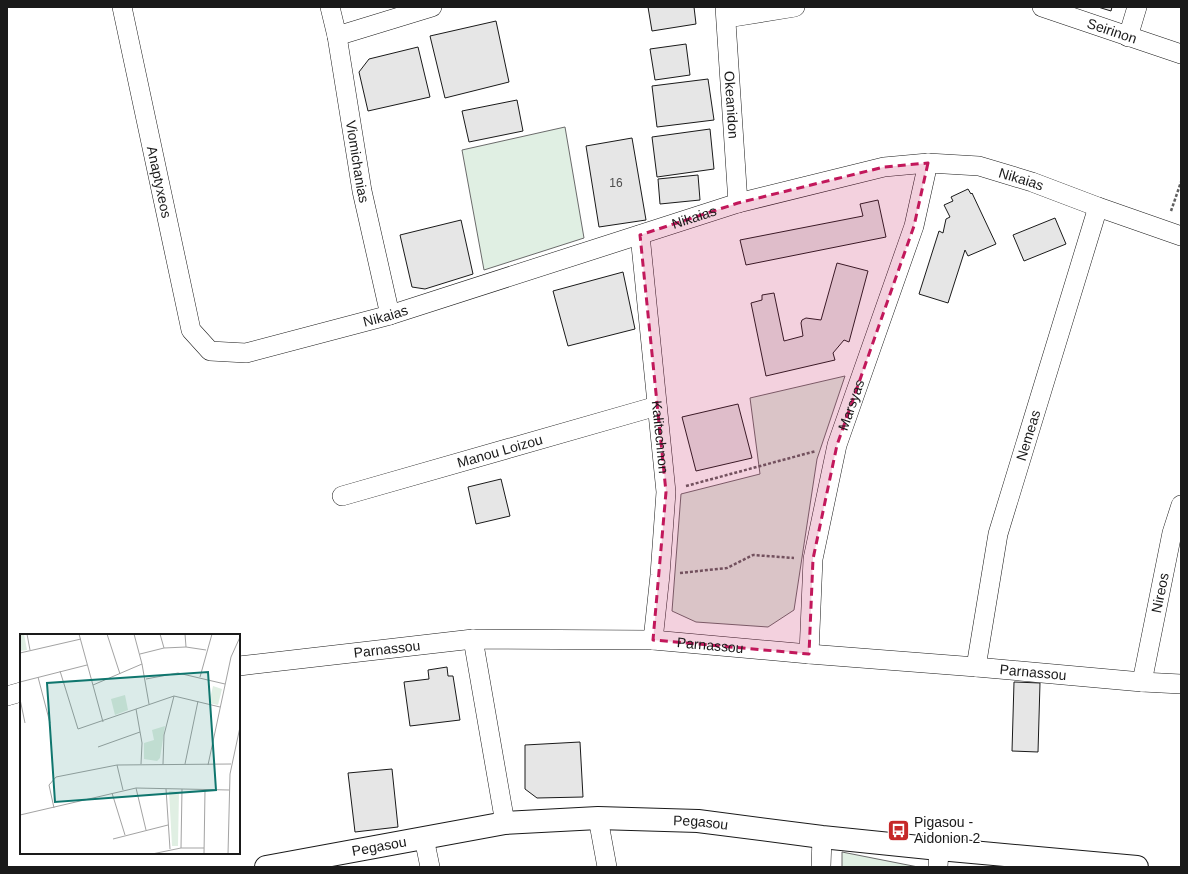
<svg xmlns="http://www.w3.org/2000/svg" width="1188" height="874" viewBox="0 0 1188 874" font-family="Arial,sans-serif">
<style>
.green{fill:#e0efe3;stroke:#6a6a6a}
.building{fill:#e6e6e6;stroke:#1a1a1a}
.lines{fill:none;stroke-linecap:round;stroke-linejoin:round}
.street-casing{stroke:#1a1a1a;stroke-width:20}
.secondary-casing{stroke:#1a1a1a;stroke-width:24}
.path{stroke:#5f5f5f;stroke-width:2.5;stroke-dasharray:3 2;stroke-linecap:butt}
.street{stroke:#fff;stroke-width:19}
.secondary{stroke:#fff;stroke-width:22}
.marked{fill:#c2185b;fill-opacity:0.2;stroke:#c2185b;stroke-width:3;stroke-dasharray:8 5;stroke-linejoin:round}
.labels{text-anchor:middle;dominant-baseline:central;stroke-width:3;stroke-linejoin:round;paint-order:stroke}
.number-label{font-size:12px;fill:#4d4d4d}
.street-label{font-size:14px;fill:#1a1a1a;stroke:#fff}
.poi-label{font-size:14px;fill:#1a1a1a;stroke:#fff;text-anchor:start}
.inset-road{fill:none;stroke:#a3a3a3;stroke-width:1}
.view{fill:#0f766e;fill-opacity:0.15;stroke:#0f766e;stroke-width:2}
.inset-edge{fill:none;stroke:#1a1a1a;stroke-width:2}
</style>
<rect width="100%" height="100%" fill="#fff"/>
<!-- green -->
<g class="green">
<path d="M565 127 584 238 484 270 462 150Z"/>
<path d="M845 376 817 459 794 610 768 627 696 622 672 611 681 494 760 474 750 398Z"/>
<path d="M842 852 918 867H842Z"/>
</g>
<!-- building -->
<g class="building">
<path d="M648 7H694L696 24 652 31Z"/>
<path d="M1098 7H1112L1111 11Z"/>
<path d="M496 21 509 82 445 98 430 36Z"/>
<path d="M686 44 690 75 655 80 650 49Z"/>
<path d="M418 47 430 97 368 111 359 72 369 59Z"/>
<path d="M708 79 714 120 657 127 652 86Z"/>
<path d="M517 100 523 131 469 142 462 111Z"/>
<path d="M710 129 714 169 657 177 652 137Z"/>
<path d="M632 138 646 220 599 227 586 146Z"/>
<path d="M698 175 700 200 660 204 658 179Z"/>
<path d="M968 189 971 194 972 193 996 244 968 256 965 250 948 303 919 294 939 231 943 233 946 219 950 217 944 205 953 201 951 197Z"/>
<path d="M878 200 886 237 746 265 740 240 863 216 860 204Z"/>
<path d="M1055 218 1066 244 1024 261 1013 235Z"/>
<path d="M461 220 473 274 425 289 412 287 400 235Z"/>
<path d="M837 263 868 271 849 342 844 340 833 353 835 360 766 376 751 303 762 300V295L774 293 784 341 803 336 801 323 802 320 806 318 821 320Z"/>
<path d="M623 272 635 329 568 346 553 291Z"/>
<path d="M738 404 752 458 696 471 682 417Z"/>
<path d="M501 479 510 516 476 524 468 487Z"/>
<path d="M447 667 448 676H453L460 720 410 726 404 682 429 679 428 670Z"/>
<path d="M1014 682 1040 683 1038 752 1012 751Z"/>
<path d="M580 742 583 797 537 798 525 789V745Z"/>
<path d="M392 769 398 827 355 832 348 773Z"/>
</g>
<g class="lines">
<defs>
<g id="street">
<path id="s1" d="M122 7 191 330 210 351 246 353 390 315 738 203 884 167 928 163 979 166 1032 182 1098 207 1181 236"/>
<path id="s2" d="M330 7 337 36 362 191 390 315"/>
<path id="s3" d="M725 7 738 203"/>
<path id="s4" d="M1042 7 1181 54"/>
<path d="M727 18 795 7"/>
<path d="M337 36 432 7"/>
<path d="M1128 37 1137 7"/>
<path id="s5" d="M640 235 666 492 660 575 653 640"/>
<path id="s6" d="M342 496 657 406"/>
<path d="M473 639 505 823"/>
<path id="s7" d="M809 654 813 559 837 445 914 226 928 163"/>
<path id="s8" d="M239 666 473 639 653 640 809 654 976 667 1142 682 1181 684"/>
<path id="s9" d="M976 667 998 534 1098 207"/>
<path id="s10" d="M1142 682 1172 533 1181 505"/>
<path d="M7 696 21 692"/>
<path d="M598 818 607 867"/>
<path d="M424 838 430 867"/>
<path d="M821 867 822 837"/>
<path d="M938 867 939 849"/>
</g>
<g id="secondary">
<path id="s11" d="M266 867 505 823 598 818 698 821 822 837 939 849 1137 867"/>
</g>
</defs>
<!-- street casing -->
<use href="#street" class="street-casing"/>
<!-- secondary casing -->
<use href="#secondary" class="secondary-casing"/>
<!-- path -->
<g class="path">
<path d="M1171 211 1181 182"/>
<path d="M686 486 816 451"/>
<path d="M680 573 727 568 753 555 794 558"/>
</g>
<!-- street -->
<use href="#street" class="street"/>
<!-- secondary -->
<use href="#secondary" class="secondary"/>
</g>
<!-- marked area -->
<path class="marked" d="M928 163 914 226 837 445 813 559 809 654 653 640 666 492 640 235 738 203 884 167Z"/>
<!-- icons -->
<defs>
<symbol id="bus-square" viewBox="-11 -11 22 22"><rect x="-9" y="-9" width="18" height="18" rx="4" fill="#c62828" stroke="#fff"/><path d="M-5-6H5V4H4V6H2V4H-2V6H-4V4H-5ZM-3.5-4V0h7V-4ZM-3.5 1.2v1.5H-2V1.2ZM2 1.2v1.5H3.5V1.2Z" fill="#fff"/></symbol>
</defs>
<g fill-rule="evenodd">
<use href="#bus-square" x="886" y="818" width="25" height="25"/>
</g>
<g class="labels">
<!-- number labels -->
<g class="number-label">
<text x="616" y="183">16</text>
</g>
<!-- street labels -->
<g class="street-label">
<text stroke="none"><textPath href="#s4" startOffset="74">Seirinon</textPath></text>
<text stroke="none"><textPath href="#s3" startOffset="98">Okeanidon</textPath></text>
<text stroke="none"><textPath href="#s2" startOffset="157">Viomichanias</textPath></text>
<text stroke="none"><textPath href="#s1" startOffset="1199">Nikaias</textPath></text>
<text stroke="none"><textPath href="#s1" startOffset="179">Anaptyxeos</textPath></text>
<text stroke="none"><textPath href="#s1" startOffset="863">Nikaias</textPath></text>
<text stroke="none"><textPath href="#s1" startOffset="539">Nikaias</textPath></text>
<text stroke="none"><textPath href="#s7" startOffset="254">Marsyas</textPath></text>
<text stroke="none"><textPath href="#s9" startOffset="238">Nemeas</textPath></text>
<text stroke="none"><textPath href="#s5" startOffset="203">Kalitechnon</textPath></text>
<text stroke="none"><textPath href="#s6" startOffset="164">Manou Loizou</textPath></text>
<text stroke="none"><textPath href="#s10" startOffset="91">Nireos</textPath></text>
<text stroke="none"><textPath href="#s8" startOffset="473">Parnassou</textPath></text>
<text stroke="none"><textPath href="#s8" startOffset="149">Parnassou</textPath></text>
<text stroke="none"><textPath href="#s8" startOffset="797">Parnassou</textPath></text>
<text stroke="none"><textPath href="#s11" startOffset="439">Pegasou</textPath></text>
<text stroke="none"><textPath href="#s11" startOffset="115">Pegasou</textPath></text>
</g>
<!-- poi labels -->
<g class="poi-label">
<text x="914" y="822">Pigasou -<tspan x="914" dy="16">Aidonion 2</tspan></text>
</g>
</g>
<!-- overview -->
<g transform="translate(20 634)">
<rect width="220" height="220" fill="#fff"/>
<path d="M0 0H4L7 16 0 17ZM193 52 202 55 198 71 189 69ZM105 61 108 76 95 81 91 65ZM145 92 140 124 137 127 124 125V109L134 106 132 96ZM149 157 159 158 158 212H152Z" fill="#e0efe3"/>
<path class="inset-road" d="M7 0 10 16M59 0 83 88M87 0 100 40M114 0 122 30 129 70M140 0 144 14M165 0 166 13M0 19 61 5M120 20 144 14 166 13 186 16M40 37 58 95 154 62 200 73M18 43 30 89M180 43 192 0M126 45 158 39 205 50M0 48 67 31M73 51 122 30M0 65 5 89M116 75 122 109 121 130M78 113 120 98M143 130 144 101 154 62M165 130 178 67M97 131 103 156M188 131 211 23 220 3M116 154 126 196M146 155 150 215M92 159 105 201M34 174 29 151 36 143 97 131 211 130M0 181 116 154 209 156M93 205 148 191M161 214 162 155M132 220 161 214H184M184 220 185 156M208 220 210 140 220 93"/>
<path class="view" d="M188 38 196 156 35 168 27 49Z"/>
<rect width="220" height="220" class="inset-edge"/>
</g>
<!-- border -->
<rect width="1188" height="874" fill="none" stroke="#1a1a1a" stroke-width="16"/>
</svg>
